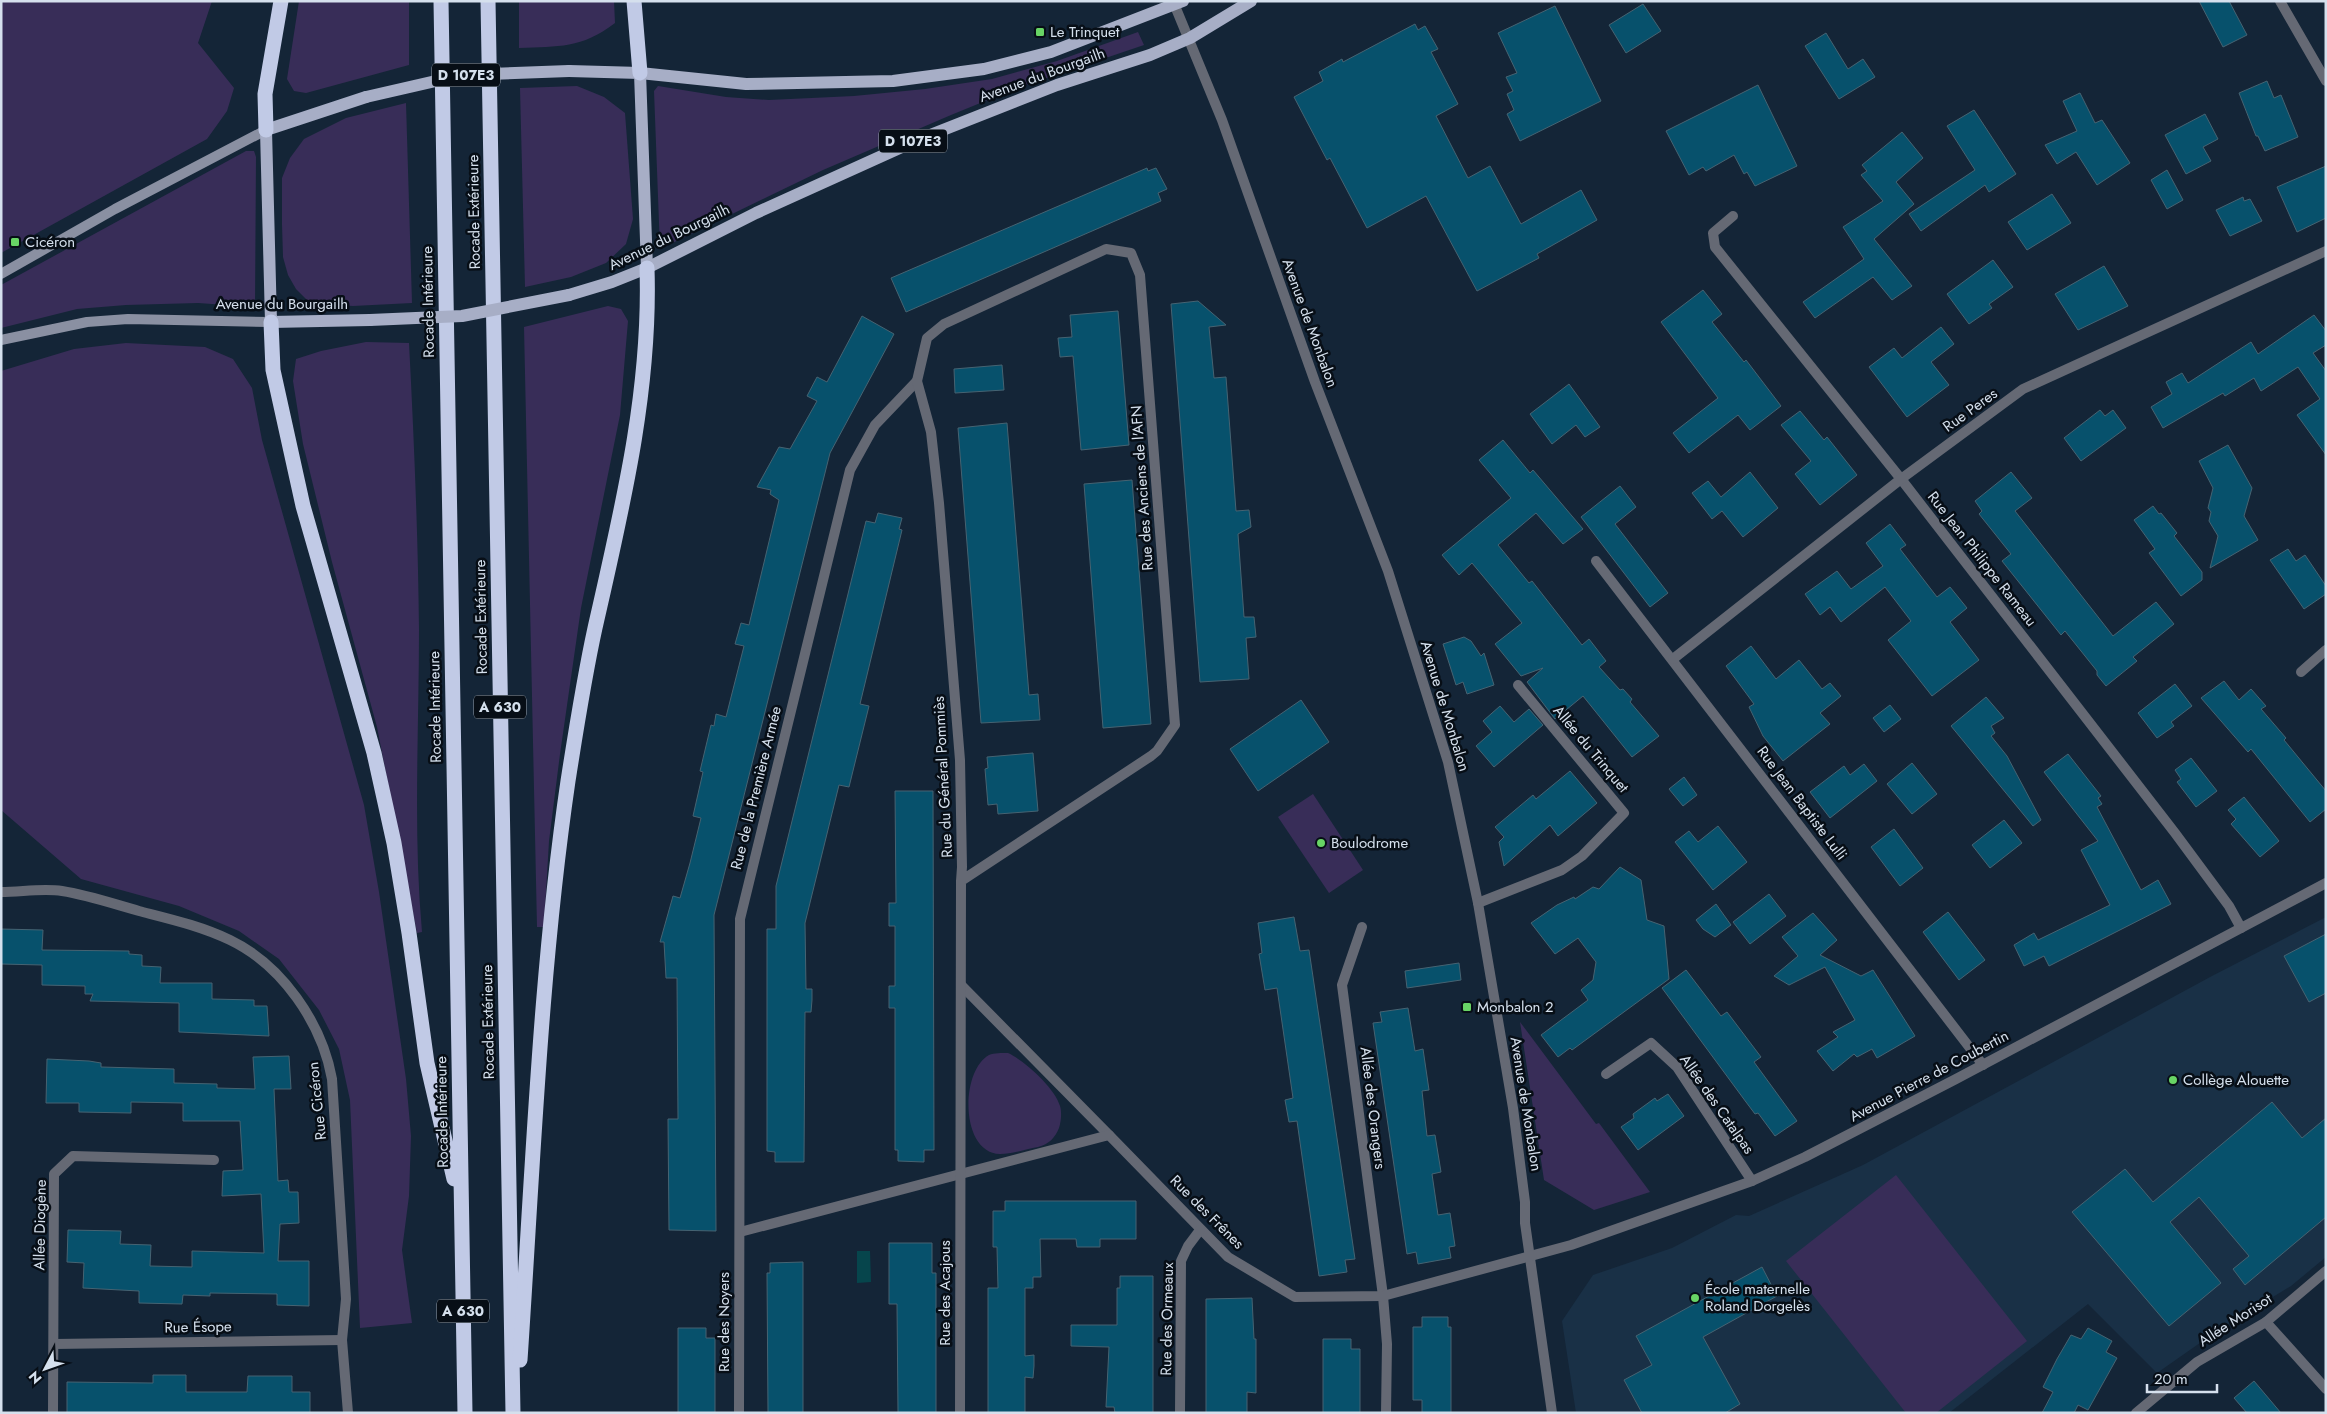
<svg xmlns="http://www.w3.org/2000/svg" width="2327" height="1414" viewBox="0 0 2327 1414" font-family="Jost,sans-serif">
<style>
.built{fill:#193046}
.green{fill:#382d58}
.water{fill:#06454c}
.building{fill:#07516c;stroke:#466372}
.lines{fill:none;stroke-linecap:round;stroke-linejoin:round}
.street{stroke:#656974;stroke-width:10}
.secondary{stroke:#8a90a2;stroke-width:10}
.primary{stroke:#a7aec6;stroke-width:12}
.highway{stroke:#c1cae6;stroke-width:15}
.primary-bridge{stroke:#a7aec6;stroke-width:12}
.poi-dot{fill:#68d465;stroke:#070e16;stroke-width:2}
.labels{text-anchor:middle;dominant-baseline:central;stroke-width:5;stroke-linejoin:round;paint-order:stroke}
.shield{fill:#070e16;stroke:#97a1ac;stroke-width:1}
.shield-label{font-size:14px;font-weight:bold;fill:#d5e0ed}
.poi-label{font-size:15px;fill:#d5e0ed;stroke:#070e16;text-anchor:start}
.street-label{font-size:15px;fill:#d5e0ed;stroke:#070e16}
</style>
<rect width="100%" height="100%" fill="#142537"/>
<!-- built -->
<path class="built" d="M2326 917V1257L2291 1286 2217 1331 2157 1373 2088 1304 1949 1413H1576L1562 1321 1593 1275 1672 1248 1736 1215 1749 1216 1863 1165 2212 976Z"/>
<!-- green -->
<g class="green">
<path d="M1 1H212L198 43 234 88 227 111 207 139 1 253Z"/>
<path d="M299 1H409V65L306 93 294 91 287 79Z"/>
<path d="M519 1H614L615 23C581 49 559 46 519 48Z"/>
<path d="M1138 32 1144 45 1017 88 951 115 823 170 660 249 654 91 658 86 726 97 769 100 854 96 925 89 992 79 1057 61Z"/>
<path d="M577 86 604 97 625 113 633 219 626 244 606 263 571 277 525 287 520 88Z"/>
<path d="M406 103 412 303 353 306 321 304 307 300 296 289 288 275 283 257 282 224V178L290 158 304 139 346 118Z"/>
<path d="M246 151H254L256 157 255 307 198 303 126 305 77 309 1 328V285Z"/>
<path d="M608 306 621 309 628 321 620 415 581 608 560 754 549 841 544 927H537L524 327Z"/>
<path d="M366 342 409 343C414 439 418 534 419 630 419 731 413 832 422 932L417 933 377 727 332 562 303 444 293 381 296 359 321 351Z"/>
<path d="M126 343 205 347 233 359 252 388 262 440 364 805 379 892 406 1079 411 1136 409 1196 402 1250 412 1323 360 1328 350 1100 339 1049 319 1010 279 959 239 931 179 906 81 879 1 810V371L74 349Z"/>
<path d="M1313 794 1363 870 1329 893 1278 817Z"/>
<path d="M1520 1022 1596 1124 1599 1123 1650 1192 1594 1210 1544 1180Z"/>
<path d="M1008 1053C1024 1060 1055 1088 1060 1106 1062 1112 1061 1122 1059 1128 1055 1138 1049 1144 1038 1147 1026 1149 1012 1154 1000 1154 960 1153 960 1071 989 1055 994 1053 1002 1053 1008 1053Z"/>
<path d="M1896 1175 2027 1341 1936 1413H1906L1786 1261Z"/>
</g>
<!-- water -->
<path class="water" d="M857 1251H870L871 1282 857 1283Z"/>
<!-- building -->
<g class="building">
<path d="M2199 1H2229L2247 35 2223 47Z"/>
<path d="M1643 4 1661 31 1626 53 1609 25Z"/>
<path d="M1555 6 1601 101 1520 141 1507 114 1514 110 1507 94 1513 91 1506 77 1517 73 1498 33Z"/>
<path d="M1415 24 1418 30 1425 26 1438 49 1431 52 1458 104 1436 116 1468 178 1490 166 1521 224 1581 190 1597 220 1537 254 1539 258 1477 291 1426 196 1367 228 1330 158 1327 160 1294 97 1323 81 1319 72 1342 59 1343 62Z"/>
<path d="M1826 33 1848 69 1863 59 1875 77 1839 99 1805 46Z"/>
<path d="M2267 81 2274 98 2281 95 2298 137 2265 151 2258 136H2256L2239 93Z"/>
<path d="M1758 85 1797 166 1755 186 1747 172 1744 174 1734 155 1706 171 1703 167 1689 175 1666 131Z"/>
<path d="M2080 93 2095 123 2102 120 2130 163 2097 185 2076 152 2057 164 2045 145 2077 131 2063 101Z"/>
<path d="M1974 110 2016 174 1989 192 1985 185 1921 231 1909 214 1975 170 1947 126Z"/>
<path d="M2205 114 2218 139 2203 147 2211 161 2186 174 2165 135Z"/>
<path d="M1902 132 1923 158 1896 182 1914 204 1874 239 1912 286 1892 300 1873 277 1815 318 1803 302 1864 259 1843 227 1883 201 1861 175 1867 171 1862 165Z"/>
<path d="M2326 166V218L2297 232 2277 187Z"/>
<path d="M1147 168 1148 171 1156 168 1167 189 1158 193 1161 201 906 312 891 278Z"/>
<path d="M2167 170 2183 200 2167 209 2151 180Z"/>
<path d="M2052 194 2071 223 2027 250 2008 222Z"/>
<path d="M2243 197 2244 201 2250 199 2262 221 2230 236 2216 210Z"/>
<path d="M1993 260 2013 287 1989 304 1992 308 1969 324 1947 294Z"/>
<path d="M2104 266 2128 306 2078 330 2055 294Z"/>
<path d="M1703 290 1722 314 1712 322 1744 362 1746 360 1781 406 1750 430 1738 415 1689 453 1673 433 1718 398 1661 322Z"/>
<path d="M1198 301 1226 325 1209 327 1214 378 1226 377 1236 511 1249 510 1251 527 1238 534 1244 617H1254L1256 637 1246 638 1249 679 1200 682 1171 304Z"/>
<path d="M1118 311 1129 445 1081 450 1073 356 1060 357 1058 338 1072 337 1070 315Z"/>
<path d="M2314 315 2326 331V345L2313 353 2326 371V455L2297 415 2320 399 2298 367 2261 391 2254 378 2225 396 2223 393 2163 428 2151 407 2172 394 2166 382 2182 373 2188 383 2251 342 2258 354Z"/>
<path d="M862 316 894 334 830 453 714 915 716 1231 669 1230 668 1119H678L677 978H666L664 942H660L673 896 680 898 690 863 701 818 693 816 703 772 700 771 711 725 714 726 716 714 726 717 744 646 735 644 741 623 749 625 779 500 770 494 771 490 757 487 779 447 790 449 817 401 807 396 817 377 827 382Z"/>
<path d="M1941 327 1954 344 1931 362 1949 385 1907 417 1869 367 1894 348 1902 358Z"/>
<path d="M1002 365 1004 390 955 393 954 369Z"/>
<path d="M1569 384 1600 427 1585 437 1576 425 1552 444 1530 414Z"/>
<path d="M2100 410 2105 416 2113 410 2126 428 2081 461 2064 438Z"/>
<path d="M1800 411 1824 440 1827 437 1857 475 1820 505 1795 474 1811 461 1781 425Z"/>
<path d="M1007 423 1029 695 1038 694 1040 720 981 723 958 428Z"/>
<path d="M1503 440 1530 473 1533 470 1583 529 1563 544 1536 513 1498 545 1529 583 1532 581 1582 645 1589 639 1606 661 1599 667 1620 690 1623 689 1632 699 1630 702 1659 736 1632 757 1583 696 1555 719 1527 682 1543 668 1521 676 1495 644 1522 623 1472 563 1459 575 1442 555 1511 498 1479 460Z"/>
<path d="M2228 445 2252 488 2244 516 2258 540 2210 568 2218 536 2209 521 2211 512 2208 508 2213 488 2199 461Z"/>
<path d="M1750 472 1778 508 1743 537 1722 511 1712 519 1692 493 1708 481 1721 497Z"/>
<path d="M2011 472 2032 498 2015 511 2113 636 2156 602 2174 624 2133 657 2137 661 2106 686 2097 675V671L2065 631 2061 635 2002 561 2011 554 1979 514 1982 511 1975 501Z"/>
<path d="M1132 480 1151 724 1103 728 1084 484Z"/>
<path d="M1620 486 1636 507 1615 524 1668 593 1650 607 1581 517Z"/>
<path d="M2153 506 2159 514 2161 513 2177 533 2174 536 2202 572V580L2181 596 2149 553 2155 549 2134 520Z"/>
<path d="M878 513 902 518 899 529 902 530 860 704 869 706 849 787 839 785 805 923 806 989H812V1000L811 1012H805L804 1162H775V1152L767 1151V929H776V886L866 521 875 523Z"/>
<path d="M1890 524 1906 545 1900 549 1937 597 1950 587 1967 608 1950 622 1979 660 1932 696 1888 640 1911 621 1885 587 1841 622 1830 607 1820 615 1805 594 1837 571 1851 589 1883 566 1866 543Z"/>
<path d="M2288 549 2296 561 2305 555 2326 586V594L2304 609 2270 560Z"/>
<path d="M1464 637 1471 641 1481 656 1484 653 1494 685 1467 694 1463 682 1456 685 1443 644Z"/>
<path d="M1751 646 1776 679 1799 660 1822 689 1830 683 1841 696 1820 713 1830 724 1783 761 1763 736 1749 707 1754 704 1726 666Z"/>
<path d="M2224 681 2239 700 2251 689 2266 706 2261 709 2286 738 2284 740 2326 791V809L2310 822 2251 749 2248 752 2201 698Z"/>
<path d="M2175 684 2192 706 2171 722 2174 726 2157 738 2138 713Z"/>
<path d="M1986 697 2004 718 1991 726 1995 733 1991 736 2007 756 2041 820 2033 826 1951 726Z"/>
<path d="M1301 700 1329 742 1258 791 1230 749Z"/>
<path d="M1890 705 1901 719 1884 732 1873 718Z"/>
<path d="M1500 706 1514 722 1529 709 1543 725 1494 767 1476 746 1492 732 1483 721Z"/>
<path d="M1033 753 1038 811 998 814 997 804 988 805 985 769 988 768 987 757Z"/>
<path d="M2068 754 2101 796 2098 798 2102 804 2097 807 2141 890 2158 880 2171 904 2049 966 2044 956 2024 966 2014 945 2034 933 2038 940 2110 905 2081 850 2098 841 2044 772Z"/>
<path d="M2191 758 2217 791 2196 807 2177 782 2181 779 2175 770Z"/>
<path d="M1912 763 1937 794 1912 814 1887 784Z"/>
<path d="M1864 764 1877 781 1830 818 1810 792 1844 766 1850 775Z"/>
<path d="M1570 771 1597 803 1558 836 1550 825 1504 866 1499 842 1504 837 1495 827 1533 795 1536 799Z"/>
<path d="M1684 777 1697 795 1683 806 1669 789Z"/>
<path d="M895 791H933L934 1150H924V1162L898 1161V1150H895V1008H889V986H895V926H889V903H896Z"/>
<path d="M2244 797 2279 841 2260 857 2231 824 2236 819 2228 810Z"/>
<path d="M2004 820 2022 843 1990 868 1972 845Z"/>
<path d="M1718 826 1747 862 1713 890 1675 842 1689 831 1698 842Z"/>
<path d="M1894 829 1923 868 1900 886 1871 847Z"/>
<path d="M1620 867 1641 880 1647 920 1664 926 1669 979 1572 1050 1570 1048 1558 1057 1541 1035 1588 1000 1581 990 1593 980 1596 962 1578 938 1555 954 1531 923 1557 905 1574 897 1575 899 1593 887 1599 889Z"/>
<path d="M1769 894 1786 916 1750 944 1733 922Z"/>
<path d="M1716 904 1731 925 1715 937 1703 929 1696 920Z"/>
<path d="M1948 912 1985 960 1959 980 1923 932Z"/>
<path d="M1813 913 1837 940 1820 955 1861 976 1873 970 1915 1036 1877 1058 1872 1049 1857 1057 1854 1054 1833 1071 1817 1051 1838 1037 1833 1032 1855 1020 1825 967 1789 985 1774 976 1798 956 1782 937Z"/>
<path d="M1294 917 1300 951 1309 950 1355 1259 1345 1260 1347 1272 1319 1276 1297 1121 1289 1122 1285 1100 1293 1098 1277 988 1265 990 1259 954 1262 953 1258 923Z"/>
<path d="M1 929 43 930 42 950 129 951V954L142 955V966L161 967 160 983H212V999L254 1000V1006H267L269 1036 179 1032V1003L90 1001 93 994H85V986L42 985V965L1 964Z"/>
<path d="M2326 934V993L2309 1002 2284 956Z"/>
<path d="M1459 963 1461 980 1407 988 1405 971Z"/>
<path d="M1686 970 1721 1016 1727 1012 1761 1057 1754 1062 1797 1121 1775 1136 1758 1113 1755 1114 1746 1102 1662 988Z"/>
<path d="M1408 1008 1415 1051 1423 1049 1429 1090 1422 1091 1427 1136 1435 1135 1441 1172 1432 1174 1438 1215 1450 1213 1455 1246 1449 1247 1451 1258 1418 1264 1416 1252 1407 1254 1373 1023 1382 1022 1380 1012Z"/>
<path d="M289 1056 291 1089H274L278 1181 288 1180 289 1192H298L299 1223 280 1224 278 1261H309V1306L277 1305V1294L210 1293V1296L183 1295 182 1304 139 1303V1291L83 1288 84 1263 67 1262 68 1230 121 1231 120 1244 151 1245 150 1266 192 1267V1251L264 1253 261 1194 222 1196 223 1171 243 1170 240 1121H183V1103L131 1102V1113L79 1112V1103H46L47 1059 89 1061 101 1063V1067L174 1069V1083L217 1084V1088L255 1089 253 1057Z"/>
<path d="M1668 1094 1684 1116 1638 1150 1621 1127 1634 1118 1633 1114 1655 1098 1657 1101Z"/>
<path d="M2272 1102 2302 1138 2326 1118V1217L2245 1285 2233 1269 2249 1256 2199 1197 2170 1222 2221 1283 2169 1326 2072 1212 2125 1169 2153 1202Z"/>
<path d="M1005 1201H1136V1239H1100V1247H1077L1076 1239H1040L1041 1277H1033V1288H1025V1356L1034 1355V1366L1033 1378 1025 1377V1413H988V1288H998L997 1247H993V1211H1005Z"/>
<path d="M889 1243H932V1273H936V1413H898L897 1304H889Z"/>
<path d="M803 1262V1413H768L767 1273H770V1263Z"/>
<path d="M1762 1267 1777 1296 1703 1337 1740 1404 1725 1413H1642L1624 1380 1652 1365 1636 1336Z"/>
<path d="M1120 1276H1153V1413H1115L1114 1407H1106L1109 1347 1071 1346V1325H1117V1288H1120Z"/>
<path d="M1252 1298 1254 1339H1256V1393L1247 1392V1413H1206V1299Z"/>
<path d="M1422 1317H1448V1327H1451V1413H1422V1400H1413V1327H1422Z"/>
<path d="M678 1328H706V1338H715V1413H678Z"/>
<path d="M2088 1328 2112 1341 2106 1352 2117 1358 2088 1410 2078 1405 2074 1413H2042L2053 1392 2043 1387 2057 1359 2071 1335 2081 1339Z"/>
<path d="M1323 1339H1351V1349H1360V1413H1323Z"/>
<path d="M153 1375H186V1392H247L248 1376H292V1392H310V1413H67V1382L153 1383Z"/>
<path d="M2254 1381 2281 1413H2247L2234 1398Z"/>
</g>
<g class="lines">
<!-- street -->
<g class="street">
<path d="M2280 1 2326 81"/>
<path d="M1175 6 1222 120 1315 382 1388 571 1448 762 1478 903 1513 1108 1525 1202V1223L1552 1413"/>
<path d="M1733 216 1713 233 1715 247 1901 479 2175 833 2229 906 2241 928"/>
<path d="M1596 561 1983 1065"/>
<path d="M1673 659 1901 479 2023 389 2326 251"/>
<path d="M2301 672 2326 650"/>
<path d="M1 892C21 892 43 888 62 891 88 895 114 904 139 911 170 919 201 926 230 940 282 965 322 1023 332 1079L346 1299 342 1340 348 1413"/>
<path d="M1478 903 1562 870 1582 856 1624 813 1518 685"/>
<path d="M1362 927 1342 985 1383 1296 1387 1344 1386 1413"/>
<path d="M961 985 1109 1135"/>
<path d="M1606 1074 1651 1043 1677 1067 1752 1181"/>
<path d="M740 1232 1109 1135 1228 1257 1295 1297 1383 1296 1571 1245 1752 1181 1805 1157 1956 1079 2326 883"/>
<path d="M2266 1322 2326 1389"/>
<path d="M54 1344 342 1340"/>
<path d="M53 1413 54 1174 73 1156 214 1160"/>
<path d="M739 1413 740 919 850 470 875 425 917 381"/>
<path d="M960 1413C960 1235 961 1058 961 881L962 867 960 760 939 503 931 432 917 381 927 338 944 324 1106 249 1131 253 1140 275 1175 725 1157 751 1151 756 961 881"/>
<path d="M1180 1413 1181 1261 1188 1246 1200 1230"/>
<path d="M2136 1413 2197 1362 2266 1322 2326 1271"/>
</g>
<!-- secondary -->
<g class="secondary">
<path d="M1 274 115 209 266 130"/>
<path d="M1 340 87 322 128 319 271 322"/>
</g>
<!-- primary -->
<g class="primary">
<path d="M569 71 640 73 746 84 893 81 984 69 1051 52 1183 1"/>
<path d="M640 73 647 268"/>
<path d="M366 97 266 130 271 322 370 320"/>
<path d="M569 295 612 282 647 268 756 213 915 141 1057 85 1150 55 1190 38 1251 1"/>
</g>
<!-- highway -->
<g class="highway">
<path d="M441 1 465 1413"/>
<path d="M488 1 513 1413"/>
<path d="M634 1 640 73"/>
<path d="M266 130 265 94 281 1"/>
<path d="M271 322 273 370 303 506 374 753 394 843 409 933 427 1063 454 1179"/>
<path d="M520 1360C533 1167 540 972 568 781 576 730 584 678 595 628 622 509 651 391 647 268"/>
</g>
<!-- primary-bridge -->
<g class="primary-bridge">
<path d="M366 97 462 75 569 71"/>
<path d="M370 320 462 316 569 295"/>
</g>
</g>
<!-- markers -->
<g class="poi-dot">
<rect x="1035" y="27" width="10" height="10" rx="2.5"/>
<rect x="10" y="237" width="10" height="10" rx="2.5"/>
<circle cx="1321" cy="843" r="5"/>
<rect x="1462" y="1002" width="10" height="10" rx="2.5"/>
<circle cx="2173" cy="1080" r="5"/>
<circle cx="1695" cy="1298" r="5"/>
</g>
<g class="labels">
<!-- shield labels -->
<g class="shield">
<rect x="432" y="63.5" width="68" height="23" rx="4"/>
<rect x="879" y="129.5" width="68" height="23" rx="4"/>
<rect x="474" y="695.5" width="52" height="23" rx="4"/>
<rect x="437" y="1299.5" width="52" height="23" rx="4"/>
</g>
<g class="shield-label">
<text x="466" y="75">D 107E3</text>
<text x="913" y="141">D 107E3</text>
<text x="500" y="707">A 630</text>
<text x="463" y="1311">A 630</text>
</g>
<!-- poi labels -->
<g class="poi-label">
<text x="1050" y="32">Le Trinquet</text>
<text x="25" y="242">Cicéron</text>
<text x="1331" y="843">Boulodrome</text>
<text x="1477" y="1007">Monbalon 2</text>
<text x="2183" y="1080">Collège Alouette</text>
<text x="1705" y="1289">École maternelle<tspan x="1705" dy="17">Roland Dorgelès</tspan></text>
</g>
<!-- street labels -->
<g class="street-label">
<text transform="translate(1042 75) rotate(-20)">Avenue du Bourgailh</text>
<text transform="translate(474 212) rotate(-91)">Rocade Extérieure</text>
<text transform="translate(669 237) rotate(-26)">Avenue du Bourgailh</text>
<text transform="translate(428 302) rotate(-91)">Rocade Intérieure</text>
<text x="282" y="304">Avenue du Bourgailh</text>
<text transform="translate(1310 323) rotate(70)">Avenue de Monbalon</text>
<text transform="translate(1970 410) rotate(-36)">Rue Peres</text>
<text transform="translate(1142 488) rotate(-94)">Rue des Anciens de l'AFN</text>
<text transform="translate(1982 559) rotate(52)">Rue Jean Philippe Rameau</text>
<text transform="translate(481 617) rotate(-91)">Rocade Extérieure</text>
<text transform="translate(1445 706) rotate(73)">Avenue de Monbalon</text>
<text transform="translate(435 707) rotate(-91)">Rocade Intérieure</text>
<text transform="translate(1591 749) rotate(50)">Allée du Trinquet</text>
<text transform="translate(943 777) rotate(-93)">Rue du Général Pommiès</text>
<text transform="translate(756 788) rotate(-76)">Rue de la Première Armée</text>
<text transform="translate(1802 803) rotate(53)">Rue Jean Baptiste Lulli</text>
<text transform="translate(488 1022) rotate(-91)">Rocade Extérieure</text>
<text transform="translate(1929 1076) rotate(-28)">Avenue Pierre de Coubertin</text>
<text transform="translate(317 1101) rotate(-96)">Rue Cicéron</text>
<text transform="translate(1526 1104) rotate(81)">Avenue de Monbalon</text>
<text transform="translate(1717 1104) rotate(55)">Allée des Catalpas</text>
<text transform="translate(1373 1108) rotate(83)">Allée des Orangers</text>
<text transform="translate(442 1112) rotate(-91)">Rocade Intérieure</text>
<text transform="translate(1207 1212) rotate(45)">Rue des Frênes</text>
<text transform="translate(40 1225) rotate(-89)">Allée Diogène</text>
<text transform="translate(945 1293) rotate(-90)">Rue des Acajous</text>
<text transform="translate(1167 1319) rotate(-89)">Rue des Ormeaux</text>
<text transform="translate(2235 1320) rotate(-33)">Allée Morisot</text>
<text transform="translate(724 1322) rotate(-90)">Rue des Noyers</text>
<text transform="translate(198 1327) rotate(-1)">Rue Ésope</text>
</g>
</g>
<!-- border -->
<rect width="2327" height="1414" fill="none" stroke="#d5e0ed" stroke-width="5"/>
<!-- north arrow -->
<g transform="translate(45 1369) rotate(229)" stroke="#070e16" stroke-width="4" paint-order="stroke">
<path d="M0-4L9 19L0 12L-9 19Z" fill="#d5e0ed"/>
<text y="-8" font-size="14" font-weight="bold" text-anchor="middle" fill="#d5e0ed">N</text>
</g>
<!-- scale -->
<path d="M2147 1384v8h70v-8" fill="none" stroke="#d5e0ed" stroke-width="2.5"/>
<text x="2154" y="1384" font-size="15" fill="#d5e0ed" stroke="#070e16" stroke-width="4" paint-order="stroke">20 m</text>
</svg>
